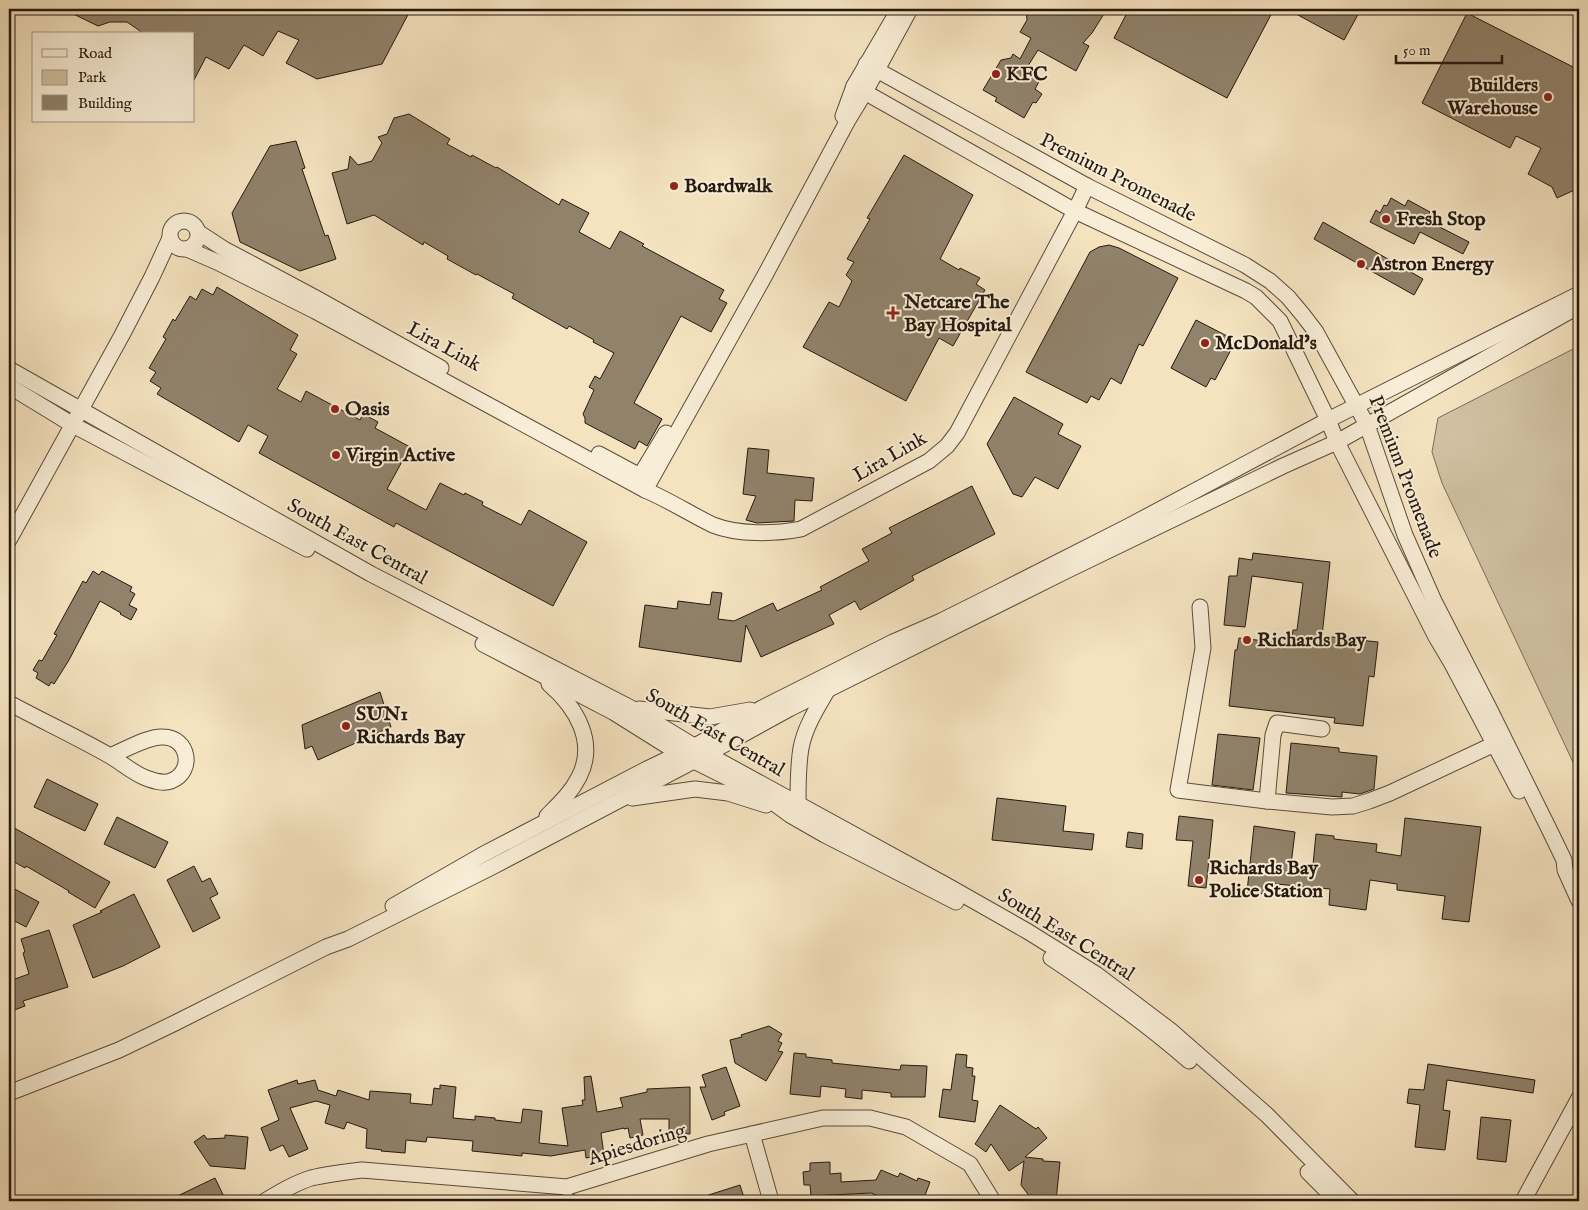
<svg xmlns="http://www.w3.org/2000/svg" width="1588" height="1210" viewBox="0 0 1588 1210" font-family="'IM FELL English',serif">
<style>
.green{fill:#d1c1a2;stroke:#7a6d58}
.building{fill:#91826b;stroke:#24190f}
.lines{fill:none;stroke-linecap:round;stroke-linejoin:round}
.minor-casing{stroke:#584c3b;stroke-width:17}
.minor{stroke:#f8edd6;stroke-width:15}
.poi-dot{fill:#8f2418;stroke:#f8edd6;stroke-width:2}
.labels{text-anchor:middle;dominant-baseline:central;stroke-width:4;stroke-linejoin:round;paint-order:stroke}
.poi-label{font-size:20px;font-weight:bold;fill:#24190f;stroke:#f8edd6;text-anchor:start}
.street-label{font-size:20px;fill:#24190f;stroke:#f8edd6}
</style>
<rect width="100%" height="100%" fill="#f5e3c0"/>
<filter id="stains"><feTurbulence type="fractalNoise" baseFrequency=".004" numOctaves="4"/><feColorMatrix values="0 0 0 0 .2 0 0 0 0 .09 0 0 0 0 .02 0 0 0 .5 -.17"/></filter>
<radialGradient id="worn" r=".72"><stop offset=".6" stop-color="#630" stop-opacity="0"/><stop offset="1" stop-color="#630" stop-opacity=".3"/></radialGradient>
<!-- green -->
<path class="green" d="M1579 346V775L1442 483 1432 452 1438 418Z"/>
<!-- building -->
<g class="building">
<path d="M63 9H411L382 64 317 79 286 63 299 40 278 31 263 56 244 45 229 69 206 57 194 80V34H142L140 31 127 22H110L98 26Z"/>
<path d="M1026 9H1107L1092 33 1083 43 1089 46 1076 71 1038 50 1026 69 1041 78 1035 89 1042 94 1036 103 1033 102 1024 118 995 101 997 98 983 90 1001 60 1011 58 1013 54 1020 59 1031 38 1020 32 1027 20Z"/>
<path d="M1129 9H1274L1227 98 1114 38Z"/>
<path d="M1287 9H1361L1344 40Z"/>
<path d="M1467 13 1579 70V188L1557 198 1552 187 1528 174 1541 148 1516 136 1510 148 1422 103Z"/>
<path d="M409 114 450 139 447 144 471 157 472 155 496 168 497 167 559 205 562 199 589 213 579 232 610 249 620 231 644 244 642 246 724 290 719 299 727 303 711 332 681 316 634 403 662 419 647 446 639 441 635 449 585 423V418L583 414 594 390 589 387 595 376 600 379 614 353 593 342 594 340 569 326 567 329 512 298 514 294 477 274 476 275 447 259 448 256 424 242 423 245 374 215 347 224 332 173 348 169 350 156 358 165 372 161 382 143 378 137 387 134 394 118Z"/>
<path d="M296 141 305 168 302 169 325 236 328 235 336 259 300 271 240 242 232 213 270 146Z"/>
<path d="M904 155 973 195 940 259 959 270 960 268 980 278 976 284 985 290 953 346 939 338 906 401 803 347 829 302 839 307 852 281 846 275 854 262 847 259 870 219 867 218Z"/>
<path d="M1391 198 1405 206 1408 200 1430 212 1426 220 1469 242 1463 254 1420 232 1414 244 1370 222 1376 210 1380 213 1384 205 1387 206Z"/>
<path d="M1323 222 1423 279 1414 295 1314 239Z"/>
<path d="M1109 245 1119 248 1178 278 1143 346 1139 344 1121 384 1111 378 1099 400 1091 396 1087 403 1026 372 1090 252 1099 247Z"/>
<path d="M217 287 298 335 290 350 297 354 277 389 301 402 306 391 360 420 363 414 378 422 375 428 410 447 387 489 426 510 440 483 464 495 465 493 483 502 482 505 521 525 529 510 587 542 553 606 396 523 394 527 259 453 268 436 248 425 239 442 157 394 161 388 150 381 156 372 149 368 166 339 163 337 173 319 175 321 190 296 196 300 202 289 213 295Z"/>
<path d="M1196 320 1227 336 1224 342 1233 346 1215 380 1211 378 1206 387 1171 368Z"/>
<path d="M1014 397 1063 424 1058 434 1081 446 1058 489 1035 477 1022 497 1013 494 987 444Z"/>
<path d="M748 448 769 450 767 473 814 478 812 501 795 500 794 521 757 523 746 520 756 496 743 494Z"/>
<path d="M972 486 995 534 912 576 914 580 860 610 855 601 829 615 834 624 761 657 746 625 741 662 639 647 645 605 677 609 678 601 710 605 712 592 722 593 718 619 734 621 773 603 777 611 822 590 820 587 869 561 862 549 892 533 889 528Z"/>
<path d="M1253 553 1330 562 1322 636 1378 642 1374 677 1369 676 1363 726 1334 723 1335 718 1229 706 1235 650H1237L1239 638 1291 644 1293 630H1297L1303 583 1252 576 1245 627 1224 625 1229 576H1237L1239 558 1252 560Z"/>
<path d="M93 571 99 575 102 571 132 587 130 591 135 594 129 605 137 609 131 620 120 614 121 613 100 601 69 660 54 684 51 682 49 686 36 678 38 673 33 670 39 660 42 661 50 647 57 635 54 634 83 581 86 583Z"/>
<path d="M380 692 391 727 318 760 312 746 305 749 302 725Z"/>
<path d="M1218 734 1260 738 1253 790 1212 785Z"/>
<path d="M1291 743 1339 748V752L1377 756 1374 789 1360 794 1342 792V797L1286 793Z"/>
<path d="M47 779 98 804 85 831 34 807Z"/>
<path d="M997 798 1066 806 1063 831 1094 834 1092 850 992 840Z"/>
<path d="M1179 816 1213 820 1206 888 1188 886 1193 841 1176 840Z"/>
<path d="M117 817 168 842 155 868 104 844Z"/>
<path d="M1405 818 1481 827 1469 922 1442 919 1445 896 1397 890V884L1370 880 1366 910 1329 905 1330 889 1265 883 1264 894 1247 892 1254 826 1295 832 1290 873 1312 875 1316 834 1334 836V839L1377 844 1376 852 1401 856Z"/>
<path d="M9 825 110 882 95 908 68 892 69 891 26 866 25 868 9 859 15 847 9 843Z"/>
<path d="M1128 832 1143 834 1142 849 1126 847Z"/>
<path d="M194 866 202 882 210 878 218 894 210 898 220 918 193 932 167 880Z"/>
<path d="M9 886 39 902 26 927 9 918Z"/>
<path d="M134 894 160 947 123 966 93 978 73 925 102 912 100 911Z"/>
<path d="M49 930 68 987 23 1001 25 1006 9 1012V981L29 974 23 953 25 952 21 939Z"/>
<path d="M769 1026 782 1034 778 1041 782 1043 778 1051 783 1052 766 1081 735 1063 730 1040 742 1037 741 1035Z"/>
<path d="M794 1053 806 1054V1057L832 1060V1063L900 1070 901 1065 927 1066 925 1097H891V1093L862 1090V1099L845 1097 846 1089 821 1086 820 1097 790 1094Z"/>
<path d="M956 1054 967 1055 966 1067 973 1068 972 1076H975L972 1100 978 1101 975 1122 939 1117 943 1089 951 1090Z"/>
<path d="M1428 1064 1535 1080 1533 1093 1447 1080 1443 1110 1450 1111 1445 1150 1415 1147 1420 1105 1407 1103 1409 1089 1424 1090Z"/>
<path d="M726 1067 740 1106 724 1112 725 1115 712 1120 700 1087H706L702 1075Z"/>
<path d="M591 1076 597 1112 623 1107 620 1098 647 1092V1089L690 1087V1134L669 1133V1119H640L643 1135 630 1138 628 1128 624 1129V1128L601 1133 604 1155 586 1158 585 1150 551 1156 522 1153V1156L472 1151 473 1141 427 1137 426 1142 406 1140 405 1153 381 1151 382 1150 366 1148 367 1129 347 1122 344 1129 325 1123 330 1105 316 1101 290 1108 308 1149 289 1157 283 1145 270 1151 261 1128 279 1120 268 1090 297 1080 298 1084 315 1080 318 1090 336 1096 338 1090 369 1100 370 1091 411 1094 410 1103 432 1105 434 1088 440 1089V1085L456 1087 453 1118 475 1120V1116L495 1118V1120L521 1123 523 1109 542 1111 539 1143 568 1146 562 1108 583 1105 582 1100H585L584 1077Z"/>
<path d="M1000 1105 1036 1129 1038 1127 1047 1138 1025 1157 1043 1159V1161L1060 1162 1056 1201H1033L1021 1185 1024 1161 1009 1171 991 1144 986 1152 975 1144Z"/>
<path d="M1481 1117 1511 1120 1506 1162 1477 1159Z"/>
<path d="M204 1135 207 1139 225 1138V1135L248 1137 245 1169 210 1166 194 1142Z"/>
<path d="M830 1162V1174L841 1173V1182L876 1180 881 1170 898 1177 900 1173 917 1181 918 1178 930 1182 923 1201H890L871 1193 811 1196 810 1185H804L803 1172 810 1171V1163Z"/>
<path d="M215 1178 226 1201H167Z"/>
<path d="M740 1185 745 1201H697L696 1199Z"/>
</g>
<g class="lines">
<defs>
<g id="minor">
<path d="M866 64 1087 186 1245 265 1270 281 1288 297 1303 315 1316 332 1367 425 1405 535 1434 601 1489 708 1549 829 1564 860 1565 870 1579 901"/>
<path d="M854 86 1075 211 1246 291 1256 297 1280 321 1328 420 1337 442 1436 637 1452 664 1519 791"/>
<path d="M843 116 854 86 899 9"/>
<circle cx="184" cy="235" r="14"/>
<path d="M198 232 224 249 316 298 441 368"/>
<path d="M187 249 217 262 315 311 645 490 764 277 848 120 865 92 910 9"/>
<path d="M9 369 371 574 633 709 707 754 946 885 1027 931 1096 974 1170 1030 1267 1115 1352 1201"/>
<path d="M9 386 73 425 307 549"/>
<path d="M599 454 640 476 666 433"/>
<path d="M645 490C669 500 690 514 713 525 738 535 775 534 801 529L929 461 947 446 957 433 1075 211 1087 186"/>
<path d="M9 540 122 335 152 277 170 238"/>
<path d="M1200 607 1203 648 1178 790 1267 801 1332 807 1353 806 1369 801 1390 793 1503 740"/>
<path d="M483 644 613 712 680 754 764 796 790 815 825 835 956 902"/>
<path d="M9 703C42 721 77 737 110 756 122 763 133 773 146 778 154 781 163 784 171 781 195 772 189 737 163 737 148 736 125 750 110 756"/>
<path d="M639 709 710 717 750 710"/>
<path d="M632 798 695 789 728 793 766 805"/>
<path d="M1267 801 1273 735 1277 723 1322 729"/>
<path d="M798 803C798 785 798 765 801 748 805 727 817 708 827 691"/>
<path d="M547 816C559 804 571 793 579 777 597 742 576 707 549 684"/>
<path d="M393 906 482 855 647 769 695 746 762 708 893 642 941 621 997 593 1129 526 1328 420 1579 294"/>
<path d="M1051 958C1099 990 1146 1023 1189 1061"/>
<path d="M9 1093 119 1050 177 1022 326 947 348 939 492 867 707 754 789 709 1066 571 1283 466 1337 442 1579 306"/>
<path d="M752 1134 771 1201"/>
<path d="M1308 1172 1337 1201"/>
<path d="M568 1200V1201"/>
<path d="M265 1201C280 1192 295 1183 311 1178 328 1174 345 1172 362 1170L567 1187 708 1144 823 1118H870L906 1127 970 1164 993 1201"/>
<path d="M1523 1201 1579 1098"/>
</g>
</defs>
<!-- minor casing -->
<use href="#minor" class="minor-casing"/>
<!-- minor -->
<use href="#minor" class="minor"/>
</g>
<!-- markers -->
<g class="poi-dot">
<circle cx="996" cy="74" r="5"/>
<circle cx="1548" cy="97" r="5"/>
<circle cx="674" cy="186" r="5"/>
<circle cx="1386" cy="219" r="5"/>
<circle cx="1361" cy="264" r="5"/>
<path d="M890.5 305.5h5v5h5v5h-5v5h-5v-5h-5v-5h5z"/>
<circle cx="1205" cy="343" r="5"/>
<circle cx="335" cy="409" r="5"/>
<circle cx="336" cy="455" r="5"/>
<circle cx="1247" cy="640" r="5"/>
<circle cx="346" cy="726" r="5"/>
<circle cx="1199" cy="880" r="5"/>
</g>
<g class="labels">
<!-- poi labels -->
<g class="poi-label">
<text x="1006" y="74">KFC</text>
<text x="1538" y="85" text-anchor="end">Builders<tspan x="1538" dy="23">Warehouse</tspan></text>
<text x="684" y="186">Boardwalk</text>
<text x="1396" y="219">Fresh Stop</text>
<text x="1371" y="264">Astron Energy</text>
<text x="904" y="302">Netcare The<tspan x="904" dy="23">Bay Hospital</tspan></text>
<text x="1215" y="343">McDonald's</text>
<text x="345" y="409">Oasis</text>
<text x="346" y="455">Virgin Active</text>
<text x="1257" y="640">Richards Bay</text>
<text x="356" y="714">SUN1<tspan x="356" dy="23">Richards Bay</tspan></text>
<text x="1209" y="868">Richards Bay<tspan x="1209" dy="23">Police Station</tspan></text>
</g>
<!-- street labels -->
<g class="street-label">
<text transform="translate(1118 178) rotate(27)">Premium Promenade</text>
<text transform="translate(444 347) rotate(29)">Lira Link</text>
<text transform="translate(890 457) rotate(-30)">Lira Link</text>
<text transform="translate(1405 477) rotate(69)">Premium Promenade</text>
<text transform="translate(357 542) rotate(29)">South East Central</text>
<text transform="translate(715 733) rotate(30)">South East Central</text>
<text transform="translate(1066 935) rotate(32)">South East Central</text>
<text transform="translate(637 1145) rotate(-17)">Apiesdoring</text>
</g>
</g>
<!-- margin -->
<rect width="1588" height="1210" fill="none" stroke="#f5e3c0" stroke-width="30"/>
<rect x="10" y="10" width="1568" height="1190" fill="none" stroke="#24190f" stroke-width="2.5"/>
<rect x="15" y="15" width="1558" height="1180" fill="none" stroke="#24190f"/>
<!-- legend -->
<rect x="32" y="32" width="162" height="90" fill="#f8edd6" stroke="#a39886"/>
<rect x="42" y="49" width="25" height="8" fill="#f8edd6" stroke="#a39886"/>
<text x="78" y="58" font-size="15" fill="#24190f">Road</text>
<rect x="42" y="70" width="25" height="15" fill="#d1c1a2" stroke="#a39886"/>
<text x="78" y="82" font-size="15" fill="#24190f">Park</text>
<rect x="42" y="95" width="25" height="15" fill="#91826b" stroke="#a39886"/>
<text x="78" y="108" font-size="15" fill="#24190f">Building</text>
<!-- scale -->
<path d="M1396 55v8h106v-8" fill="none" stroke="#24190f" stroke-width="2.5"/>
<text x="1403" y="55" font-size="15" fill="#24190f" stroke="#f8edd6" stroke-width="4" paint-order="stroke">50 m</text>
<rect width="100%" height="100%" filter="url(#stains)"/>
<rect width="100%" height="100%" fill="url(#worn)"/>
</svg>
